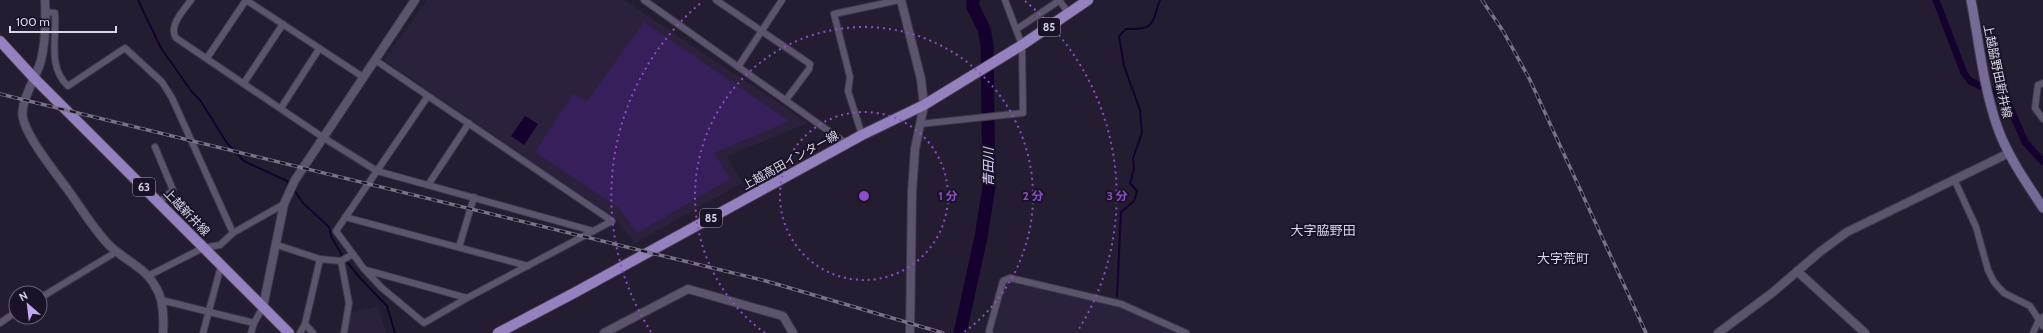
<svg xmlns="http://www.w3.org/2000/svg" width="2043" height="333" viewBox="0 0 2043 333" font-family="Cabin,'Noto Sans JP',sans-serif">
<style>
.built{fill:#2b213d}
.green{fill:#371f5b}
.water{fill:#15012d}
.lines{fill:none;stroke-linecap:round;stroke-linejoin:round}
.stream{stroke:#15012d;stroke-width:2}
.canal{stroke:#15012d;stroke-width:7}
.river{stroke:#15012d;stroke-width:13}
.minor-casing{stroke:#3e384a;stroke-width:8}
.tertiary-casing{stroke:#3e384a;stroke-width:10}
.secondary-casing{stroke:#3e384a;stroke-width:11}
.primary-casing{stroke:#3e384a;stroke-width:12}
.minor{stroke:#5c546d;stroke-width:6}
.tertiary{stroke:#5c546d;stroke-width:8}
.secondary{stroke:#786a97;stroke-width:9}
.primary{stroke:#9580c0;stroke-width:10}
.rail-casing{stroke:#787385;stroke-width:3.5}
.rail{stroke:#1a1328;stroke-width:2;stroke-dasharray:6;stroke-linecap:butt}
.ring{fill:none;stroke:#8e4ec7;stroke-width:2;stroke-dasharray:2 4}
.labels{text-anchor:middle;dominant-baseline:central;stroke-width:4;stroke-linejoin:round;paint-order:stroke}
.shield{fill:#1a1328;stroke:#a09cac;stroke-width:1}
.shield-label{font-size:11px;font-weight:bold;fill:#dad6e5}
.street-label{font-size:12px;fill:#dad6e5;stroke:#1a1328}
.water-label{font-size:13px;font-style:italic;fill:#dcd1f8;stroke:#1a1328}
.neighbourhood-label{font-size:13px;fill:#dad6e5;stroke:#1a1328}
.centre{fill:#8e4ec7;stroke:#1a1328;stroke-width:2}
.ring-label{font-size:12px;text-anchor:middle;font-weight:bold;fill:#8e4ec7;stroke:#1a1328;stroke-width:4;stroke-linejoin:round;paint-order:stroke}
</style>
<rect width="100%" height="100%" fill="#241d32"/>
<!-- built -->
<g class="built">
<path d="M427 0H624L808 123 727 156 742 183 635 243 614 217 384 60Z"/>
<path d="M1009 281 1120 307 1180 333H993L1006 282Z"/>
<path d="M378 306 386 333H346L350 313Z"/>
</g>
<!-- green -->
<path class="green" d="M644 22 789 121 714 153 730 179 637 233 619 208 535 152 573 94 587 101Z"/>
<!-- water -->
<path class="water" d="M525 116 538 124 524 145 511 136Z"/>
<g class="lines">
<!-- stream -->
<g class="stream">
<path d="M138 0 161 48 192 92 200 100 227 143 244 161 287 181 290 185"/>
<path d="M294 190 303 203 329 227 331 236 343 257 360 278 387 306 395 333"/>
<path d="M1117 296 1121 212 1134 201 1137 191 1130 183 1134 169 1133 158 1142 133 1140 110 1124 66 1119 36 1126 29C1155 29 1151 26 1160 0"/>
</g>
<!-- canal -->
<path class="canal" d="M1936 0 1964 73 1970 81 2002 96 2008 103 2025 142 2043 162"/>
<!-- river -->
<path class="river" d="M960 333 981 237 989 187 987 44 984 29 973 7V0"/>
<defs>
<g id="minor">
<path d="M191 0C184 10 168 26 176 38L324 138 377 171 593 231"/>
<path d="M246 0 363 77"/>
<path d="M644 0 847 144"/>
<path d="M716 0 810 64 809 69 786 100"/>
<path d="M1059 0 1069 14"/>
<path d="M46 12 55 13C57 37 47 67 68 86L125 48 162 82 172 98 233 233"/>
<path d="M1017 29 1060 0"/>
<path d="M207 58 246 0"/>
<path d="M375 60 612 221 467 298 424 323 382 288 364 269 336 231 428 96"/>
<path d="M738 67 782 0"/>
<path d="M244 83 283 24"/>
<path d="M2043 83 2038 85 2035 108 2043 119"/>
<path d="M281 108 319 49"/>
<path d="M920 124 1023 113 1022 45 1005 0"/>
<path d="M862 135 848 91 850 77 834 14 899 0"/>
<path d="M155 147 173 190 159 202"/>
<path d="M1954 179 1976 227 1988 270 1994 282 2004 293 2030 306 2043 326"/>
<path d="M428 185 469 123"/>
<path d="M345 217 528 266"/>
<path d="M277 245 320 259"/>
<path d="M459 247 474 197"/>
<path d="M366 270 467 298"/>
<path d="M148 276 203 248 220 245 233 233 284 204"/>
<path d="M40 298 116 252"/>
<path d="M161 300 254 323"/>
<path d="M0 323 16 312"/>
<path d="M305 324 313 333"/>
<path d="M203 333 221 266"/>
<path d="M251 333 254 323 263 307"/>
<path d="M300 333 305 324 320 259 341 261"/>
<path d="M344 333 349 303 341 261 353 254"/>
<path d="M990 333 989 331 1003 281 1010 278 1121 304 1186 333"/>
<path d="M2033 333 2039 320 2043 317"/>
</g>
<g id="tertiary">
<path d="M45 0C46 20 46 41 41 60 37 77 19 102 23 118 27 138 55 172 68 190 81 208 93 228 108 244 122 259 145 267 155 286 164 299 164 318 163 333"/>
<path d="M901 0 921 79 924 105 915 149 912 192 910 333"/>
<path d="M1797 271 1865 333"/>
<path d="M263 307 284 204 295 180 415 0"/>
<path d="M604 333 688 289 783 316 793 333"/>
<path d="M1718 333 1772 293 1821 251 1847 232 2009 153"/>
</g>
<path id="secondary" d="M1971 0C1979 42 1983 85 1997 126 2007 155 2026 182 2043 208"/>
<g id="primary">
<path d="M0 41 34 78 289 333"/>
<path d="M498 333 574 293 862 135 924 105 1022 45 1088 0"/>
</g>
</defs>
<!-- minor casing -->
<use href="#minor" class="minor-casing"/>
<!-- tertiary casing -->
<use href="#tertiary" class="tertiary-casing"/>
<!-- secondary casing -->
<use href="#secondary" class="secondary-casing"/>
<!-- primary casing -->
<use href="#primary" class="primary-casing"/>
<!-- minor -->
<use href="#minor" class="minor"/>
<!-- tertiary -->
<use href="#tertiary" class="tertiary"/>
<!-- secondary -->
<use href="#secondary" class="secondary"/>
<!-- primary -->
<use href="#primary" class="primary"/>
<defs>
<g id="rail">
<path d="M1482 0 1503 31 1530 80 1646 333"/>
<path d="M0 94 766 281 943 333"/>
</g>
</defs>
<!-- rail casing -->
<use href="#rail" class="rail-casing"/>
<!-- rail -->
<use href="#rail" class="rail"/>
</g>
<!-- distance rings -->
<g class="ring">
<circle cx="864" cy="196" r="84"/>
<path d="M765 333A169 169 0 1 1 963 333"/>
<path d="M651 332A253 253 0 0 1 703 1M1025 1A253 253 0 0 1 1077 332"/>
</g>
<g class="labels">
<!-- shield labels -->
<g class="shield">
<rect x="1038" y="18" width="22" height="18" rx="3"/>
<rect x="133" y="178" width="22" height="18" rx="3"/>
<rect x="700" y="209" width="22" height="18" rx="3"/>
</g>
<g class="shield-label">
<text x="1049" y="27">85</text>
<text x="144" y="187">63</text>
<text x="711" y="218">85</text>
</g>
<!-- street labels -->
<g class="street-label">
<text transform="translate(1998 71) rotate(78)">上越脇野田新井線</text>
<text transform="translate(790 160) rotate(-29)">上越高田インター線</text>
<text transform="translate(187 212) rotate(46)">上越新井線</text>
</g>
<!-- water labels -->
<g class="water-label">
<text transform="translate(988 167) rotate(-90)">青田川</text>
</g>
<!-- neighbourhood labels -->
<g class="neighbourhood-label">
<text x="1323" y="230">大字脇野田</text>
<text x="1563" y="258">大字荒町</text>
</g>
</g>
<circle cx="864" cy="196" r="6" class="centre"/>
<g class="ring-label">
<text x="948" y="200">1 分</text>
<text x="1033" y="200">2 分</text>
<text x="1117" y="200">3 分</text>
</g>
<!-- north arrow -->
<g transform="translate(28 305) rotate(332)"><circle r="19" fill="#1a1328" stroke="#676174"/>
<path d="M0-3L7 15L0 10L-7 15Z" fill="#c0a8f3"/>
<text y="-6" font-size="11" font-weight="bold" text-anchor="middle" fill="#dad6e5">N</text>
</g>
<!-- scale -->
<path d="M10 26v6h106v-6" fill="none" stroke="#dad6e5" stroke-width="2"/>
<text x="16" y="26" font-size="12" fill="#dad6e5" stroke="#1a1328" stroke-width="3" paint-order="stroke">100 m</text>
</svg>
